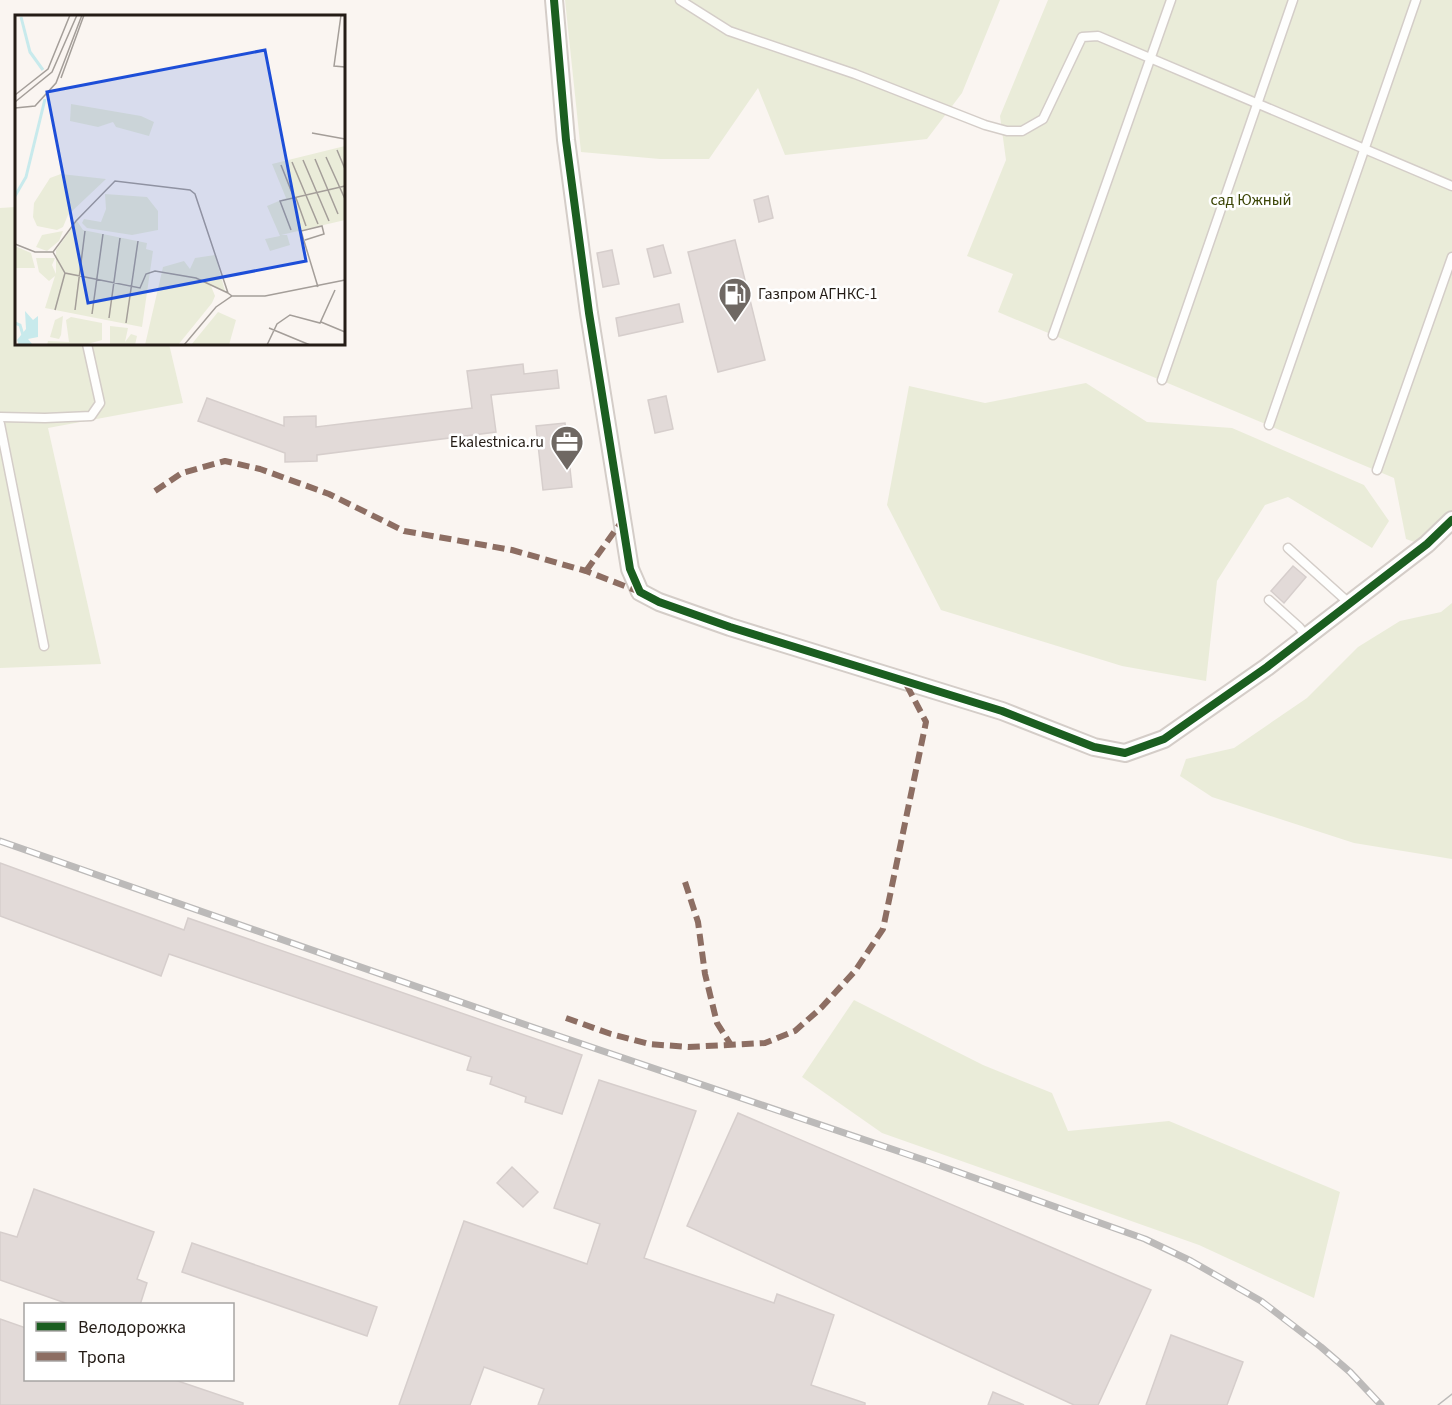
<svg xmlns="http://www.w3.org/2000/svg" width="1452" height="1405" viewBox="0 0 1452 1405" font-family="'Source Sans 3',sans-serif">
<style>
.green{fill:#eaecd9}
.building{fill:#e2dad8;stroke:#d6cecc;stroke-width:1.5}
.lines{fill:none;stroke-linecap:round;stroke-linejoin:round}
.lane-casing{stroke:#d4cdc8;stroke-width:11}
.street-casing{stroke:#d4cdc8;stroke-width:20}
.lane{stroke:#fefefd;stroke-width:8}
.street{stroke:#fefefd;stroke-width:16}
.tram{stroke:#bcbab9;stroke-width:1.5}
.rail-casing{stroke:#bcbab9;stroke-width:7}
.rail{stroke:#fff;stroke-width:4.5;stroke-dasharray:14;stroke-linecap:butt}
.quiet{stroke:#8d6e63;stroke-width:6;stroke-dasharray:12 6;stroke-linecap:butt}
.cycleway-casing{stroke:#fff;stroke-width:11}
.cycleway{stroke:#1b5e20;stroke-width:8}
.labels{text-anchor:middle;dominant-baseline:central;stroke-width:5;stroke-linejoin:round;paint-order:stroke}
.park-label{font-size:16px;fill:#3a4404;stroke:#fff}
.poi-label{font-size:16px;fill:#241c16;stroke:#fff;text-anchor:start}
.inset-river{fill:none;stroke:#c8eaec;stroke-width:3}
.inset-road{fill:none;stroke:#a49e99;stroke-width:1.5}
.view{fill:#1d4ed8;fill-opacity:0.15;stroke:#1d4ed8;stroke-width:3}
.inset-edge{fill:none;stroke:#241c16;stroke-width:3}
</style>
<rect width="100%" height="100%" fill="#faf5f1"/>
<!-- green -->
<g class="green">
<path d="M565 0H1000L962 93 927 139 785 155 758 88 709 159H660L581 152Z"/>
<path d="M1048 0H1452V510L1417 543 1406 539 1394 478 998 312 1013 274 967 256 1006 160 1000 116Z"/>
<path d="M16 207V344H169L183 403 48 428 101 664 0 668V208Z"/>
<path d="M1086 383 1147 422 1232 428 1364 485 1389 521 1372 548 1288 497 1265 505 1217 581 1206 681 1122 666 941 610 887 505 909 386 985 403Z"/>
<path d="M1452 603V859L1354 843 1212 797 1180 776 1186 759 1234 748 1307 698 1358 647 1400 621 1441 612Z"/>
<path d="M854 1000 983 1065 1052 1093 1068 1131 1169 1121 1340 1192 1314 1298 1199 1245 882 1133 802 1077Z"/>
</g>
<!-- building -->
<g class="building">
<path d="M768 196 773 218 759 222 754 200Z"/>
<path d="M735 240 765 360 718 372 688 252Z"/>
<path d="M663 245 671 273 654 277 647 249Z"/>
<path d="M612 250 619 284 603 287 597 253Z"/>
<path d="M679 304 683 322 619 336 616 318Z"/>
<path d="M523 364 524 374 557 370 559 388 491 395 496 432 317 455V461L285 462V453L198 421 207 398 284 426V417L316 416V427L472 408 467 371Z"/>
<path d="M666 396 673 429 655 433 648 400Z"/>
<path d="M565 423 572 487 543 490 536 426Z"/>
<path d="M1293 566 1306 577 1284 603 1271 591Z"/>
<path d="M0 863 184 930 188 918 582 1055 562 1114 525 1102 526 1097 490 1084 492 1077 467 1070 471 1057 169 954 161 976 0 916Z"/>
<path d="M599 1080 696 1111 644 1258 774 1303 777 1294 834 1315 811 1385 865 1403V1405H538L544 1389 484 1367 470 1405H399L464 1221 587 1264 600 1224 554 1208Z"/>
<path d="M738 1113 1151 1290 1098 1405H1074L687 1226Z"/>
<path d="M512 1167 538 1192 523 1207 497 1183Z"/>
<path d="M34 1189 154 1232 137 1279 147 1283 140 1305H71L0 1280V1232L17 1237Z"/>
<path d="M192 1243 377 1307 367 1336 182 1272Z"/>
<path d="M0 1319 26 1328V1380H175L243 1403V1405H0Z"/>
<path d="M1171 1335 1243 1362 1227 1405H1146Z"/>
<path d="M993 1392 1024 1405H988Z"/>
</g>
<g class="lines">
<defs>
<g id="lane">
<path d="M680 0 729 31 855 74 985 125 1007 131H1022L1043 119 1082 37 1098 36 1452 186"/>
<path d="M1053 335 1171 0"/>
<path d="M1162 380 1293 0"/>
<path d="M0 417 45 418 91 416 100 403 87 344"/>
<path d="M0 424 44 646"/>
<path d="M1269 425 1416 0"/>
<path d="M1377 470 1452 257"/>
<path d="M1288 548 1349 603"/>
<path d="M1269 600 1299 627 1307 637"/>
</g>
<path id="street" d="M554 0 566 140 589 313 630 569 640 592 659 602 730 627 1002 711 1094 747 1125 753 1164 739 1267 667 1427 544 1452 520"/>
</defs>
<!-- lane casing -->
<use href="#lane" class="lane-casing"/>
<!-- street casing -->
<use href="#street" class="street-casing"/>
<!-- lane -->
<use href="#lane" class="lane"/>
<!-- street -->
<use href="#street" class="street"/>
<!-- tram -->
<path class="tram" d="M1438 1405 1452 1394"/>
<defs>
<path id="rail" d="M0 841 532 1027 933 1163 1145 1239 1191 1261 1261 1301 1321 1347 1350 1372 1381 1405"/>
</defs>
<!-- rail casing -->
<use href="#rail" class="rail-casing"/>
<!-- rail -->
<use href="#rail" class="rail"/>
<!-- quiet -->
<g class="quiet">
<path d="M155 491 182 473 225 461 260 469 329 494 404 531 512 550 586 571 640 592"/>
<path d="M586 571 622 521"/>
<path d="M685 882 698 922 705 974 717 1023 731 1045"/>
<path d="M566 1018 611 1034 649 1044 688 1047 765 1043 795 1031 821 1008 855 971 883 929 926 722 904 680"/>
</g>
<defs>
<path id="cycleway" d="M554 0 566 140 589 313 630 569 640 592 659 602 730 627 1002 711 1094 747 1125 753 1164 739 1267 667 1427 544 1452 520"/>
</defs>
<!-- cycleway casing -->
<use href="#cycleway" class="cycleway-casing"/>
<!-- cycleway -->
<use href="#cycleway" class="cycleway"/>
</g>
<!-- icons -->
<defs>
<symbol id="fuel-pin" viewBox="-11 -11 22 30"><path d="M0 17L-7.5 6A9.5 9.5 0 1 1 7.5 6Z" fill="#6f6863" stroke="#fff"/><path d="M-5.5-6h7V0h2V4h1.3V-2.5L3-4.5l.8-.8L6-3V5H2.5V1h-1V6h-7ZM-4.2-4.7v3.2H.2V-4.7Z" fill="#fff"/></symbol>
<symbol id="office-pin" viewBox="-11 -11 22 30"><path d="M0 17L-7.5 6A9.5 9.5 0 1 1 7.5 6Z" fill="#6f6863" stroke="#fff"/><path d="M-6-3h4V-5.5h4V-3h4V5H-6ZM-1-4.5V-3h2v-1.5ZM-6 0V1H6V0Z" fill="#fff"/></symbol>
</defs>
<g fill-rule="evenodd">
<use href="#fuel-pin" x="716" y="275" width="38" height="52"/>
<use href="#office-pin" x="548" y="423" width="38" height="52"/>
</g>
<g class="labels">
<!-- park labels -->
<g class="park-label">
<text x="1251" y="200">сад Южный</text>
</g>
<!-- poi labels -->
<g class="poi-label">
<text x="758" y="294">Газпром АГНКС-1</text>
<text x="544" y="442" text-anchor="end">Ekalestnica.ru</text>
</g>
</g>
<!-- overview -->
<g transform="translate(15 15)">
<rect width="330" height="330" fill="#faf5f1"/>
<path d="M56 89 126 101 139 107 134 121 101 112 98 107 83 112 55 106ZM330 131V205L266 220H272L275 230 255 236 250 224 265 221 252 191 271 183 257 149ZM46 159 91 164 53 200 48 212 42 215 22 211 18 202 19 188 35 163ZM90 179 132 182 143 196V215L117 220 72 213 67 208 69 204 86 207 91 194ZM62 206 68 215 132 228 131 234 138 236 127 312 30 293 40 261 34 266 24 257 21 243H40L37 250 41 259V235ZM48 216 44 226 32 236 21 232 27 220ZM0 231 16 238 20 253H0ZM200 240 210 276 196 271 200 281 197 288 163 330H130L148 252 169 246 175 254 180 243ZM203 297 221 305 214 330H176ZM48 301 46 320 44 324 35 322 40 305ZM56 302 87 308V325L69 330H32L33 326 54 327 51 305ZM95 311 113 313 110 327 116 319 122 321 120 330H95Z" fill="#eaecd9"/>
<path d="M10 296 18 305 23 301V322L13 324 18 330H4L2 325 11 314Z" fill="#c8eaec"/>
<path class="inset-river" d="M6 2 15 37 28 55M0 181 11 162 30 84M0 308 5 310 11 330"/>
<path class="inset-road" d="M326 0 319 51 330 52M0 43V69M46 63 69 0M0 80 33 54 55 0M0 87 37 57 62 0M0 93 20 91 41 68 67 0M297 118 330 124M322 135 330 154M311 142 330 184M300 144 323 199M288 145 314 206M277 147 303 209M266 150 279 183M281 183 291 211M276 215 265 186 330 171M290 225 309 219 307 211 286 216 303 272M0 229 20 237H38M213 278 181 263 140 256 131 259 125 273 50 258 38 237 61 206 100 166 175 175 180 179 213 278 217 281M40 295 50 258M60 295 70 216M77 299 88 219M94 303 105 223M306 307 330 317M111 308 123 226M254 313 295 330M169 330 201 292 217 281H250L330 265M252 330 262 309 275 300 305 308 320 275"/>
<path class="view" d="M250 35 291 246 73 288 32 77Z"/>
<rect width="330" height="330" class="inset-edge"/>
</g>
<!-- legend -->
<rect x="24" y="1303" width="210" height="78" fill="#ffffff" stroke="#a7a4a2" stroke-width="1.5"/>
<rect x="36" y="1322" width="30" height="9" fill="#1b5e20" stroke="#a7a4a2" stroke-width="1.5"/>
<text x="78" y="1333" font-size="18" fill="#241c16">Велодорожка</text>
<rect x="36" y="1352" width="30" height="9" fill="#8d6e63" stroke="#a7a4a2" stroke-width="1.5"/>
<text x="78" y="1363" font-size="18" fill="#241c16">Тропа</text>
</svg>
